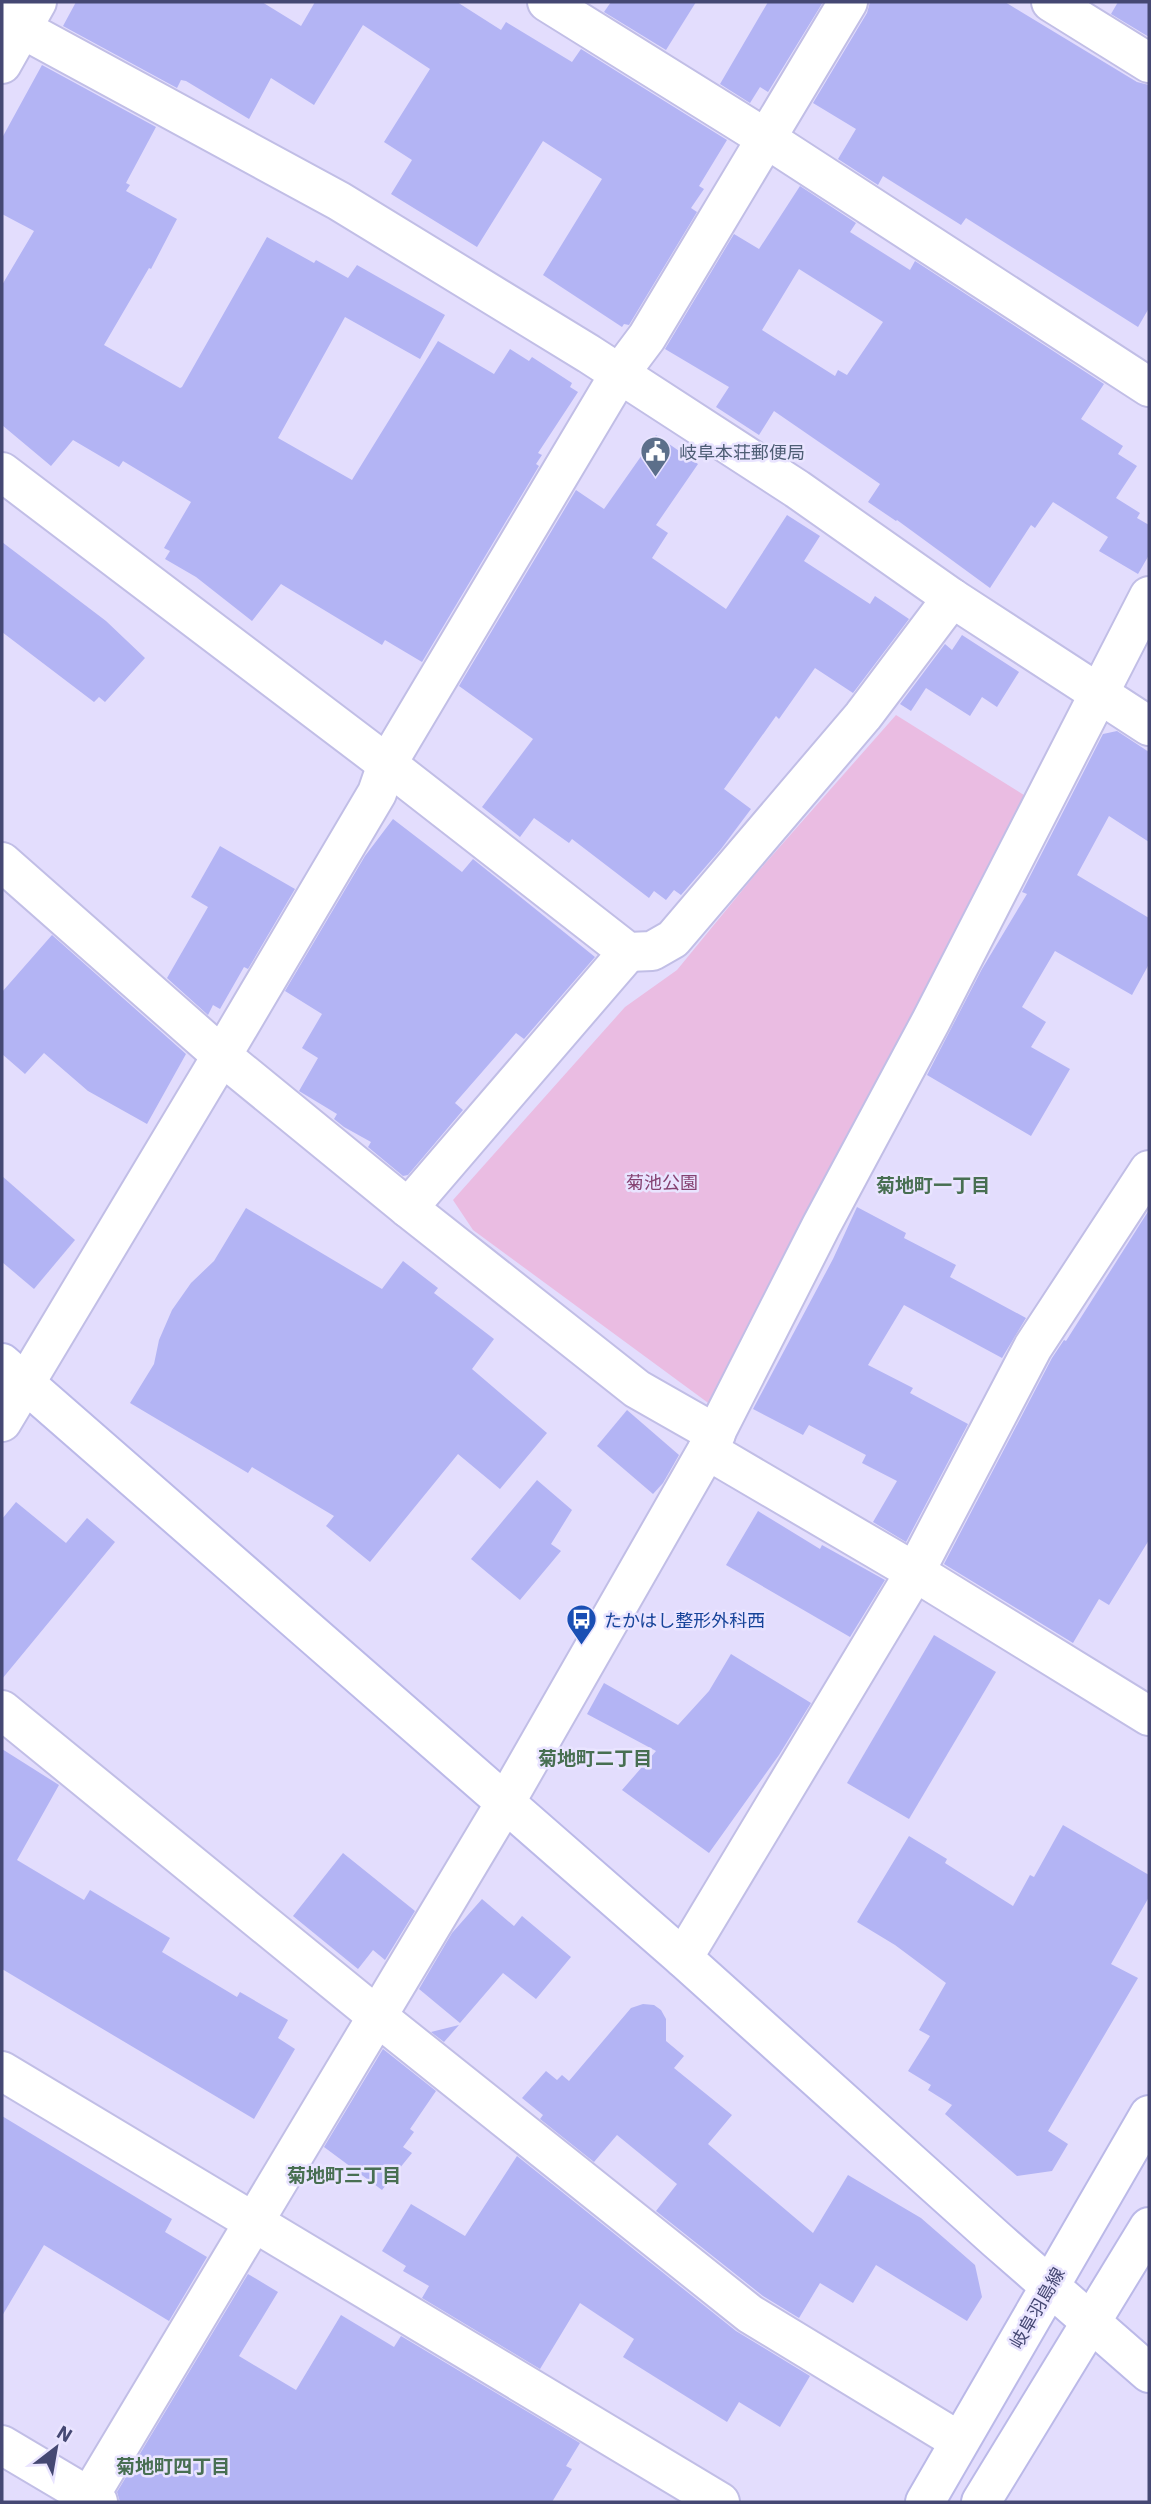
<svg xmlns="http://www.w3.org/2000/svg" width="1151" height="2504" viewBox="0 0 1151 2504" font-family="'IBM Plex Sans','Noto Sans JP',sans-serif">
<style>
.green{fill:#eabce2}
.building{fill:#b3b4f4;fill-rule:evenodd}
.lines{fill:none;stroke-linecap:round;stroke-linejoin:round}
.street-casing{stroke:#c1bee6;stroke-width:42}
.secondary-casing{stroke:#bbb9e8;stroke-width:42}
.street{stroke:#fff;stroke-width:38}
.secondary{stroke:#fff;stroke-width:38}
.labels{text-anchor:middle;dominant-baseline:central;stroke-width:5;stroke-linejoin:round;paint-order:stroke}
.service-label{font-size:18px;fill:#4e5e75;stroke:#e9e4ff;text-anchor:start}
.park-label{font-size:18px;fill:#854272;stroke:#e9e4ff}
.transit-label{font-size:18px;fill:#164399;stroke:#e9e4ff;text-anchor:start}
.street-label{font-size:18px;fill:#454873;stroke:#e9e4ff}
.neighbourhood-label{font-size:19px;font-weight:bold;fill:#486f52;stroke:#e9e4ff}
</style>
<rect width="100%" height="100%" fill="#e3ddfd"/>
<!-- green -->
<path class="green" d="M896 715 1027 797 711 1405 473 1230 453 1200 625 1007 677 970 754 876Z"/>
<!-- building -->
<g class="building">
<path d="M76 2H262L301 26 315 2H457L501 30 506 22 572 62 581 49 727 140 699 186 704 189 691 208 697 212 629 325 624 324 622 327 543 275 602 179 543 141 477 247 391 194 412 160 384 142 430 69 363 25 314 105 271 78 249 119 186 81 181 80 177 88 63 26Z"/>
<path d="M611 2H696L666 50 604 12Z"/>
<path d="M768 2H823L768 92 760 87 750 103 720 84Z"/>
<path d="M870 2H1005L1137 82 1149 85V308L1138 327 966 218 961 225 883 176 878 185 838 159 856 129 813 103 867 13Z"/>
<path d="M1118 2H1149V37L1111 14Z"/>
<path d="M42 65 156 127 126 183 130 185 126 191 177 219 151 269 149 268 104 345 180 388 182 387 267 237 314 263 316 260 348 278 357 265 445 315 420 359 345 317 278 438 352 480 438 341 494 374 510 349 529 361 532 357 572 383 570 387 578 392 538 453 542 455 536 464 539 466 422 662 385 640 382 645 281 584 252 621 196 577 165 559 170 551 164 548 191 502 123 461 119 467 73 440 51 466 2 425V285L34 231 2 214V138Z"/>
<path d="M800 186 856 223 850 232 910 270 915 261 1104 384 1081 419 1123 446 1118 454 1137 466 1116 498 1140 513 1137 518 1149 525V555L1138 574 1099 551 1108 537 1053 502 1035 528 1031 525 990 588 897 520 896 521 868 502 880 484 774 411 759 435 716 407 729 387 665 349 734 234 759 249ZM799 269 883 322 847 375 838 370 835 376 762 330Z"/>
<path d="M656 435 698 464 656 525 668 533 652 558 726 609 787 515 820 536 804 561 870 604 875 596 909 619 853 693 815 668 779 719 776 716 724 789 751 809 721 849 681 895 674 890 666 900 654 891 649 898 572 839 569 843 534 818 520 837 482 807 533 739 459 686 576 490 604 509Z"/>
<path d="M2 542 106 621 145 658 105 702 99 697 94 702 2 632Z"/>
<path d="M962 635 1019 672 997 707 982 697 970 716 926 688 911 711 900 704 945 644 952 650Z"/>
<path d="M1117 731 1149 752V842L1109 816 1077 875 1149 918V964L1132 995 1055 951 1022 1007 1046 1022 1031 1047 1070 1069 1031 1136 927 1075 982 969 1027 894 1022 892 1103 734Z"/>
<path d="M393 819 462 872 473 859 595 957 524 1039 516 1033 455 1103 463 1110 408 1175 403 1176 368 1147 371 1142 344 1127 334 1119 337 1114 299 1091 318 1058 302 1048 322 1014 285 991 365 856Z"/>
<path d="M220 846 295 889 248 969 244 967 220 1009 213 1005 208 1015 167 978 208 907 191 897Z"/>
<path d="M52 935 186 1054 147 1124 88 1091 44 1053 25 1074 2 1054V992Z"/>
<path d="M2 1176 75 1240 34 1289 2 1262Z"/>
<path d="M857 1207 906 1233 904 1238 956 1265 950 1277 1026 1318 1002 1358 904 1305 868 1365 913 1388 910 1393 968 1424 906 1542 873 1522 897 1481 862 1463 866 1455 809 1425 803 1435 753 1409 833 1259Z"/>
<path d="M246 1208 382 1289 403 1261 438 1288 434 1293 494 1339 472 1369 547 1433 500 1489 458 1454 370 1562 326 1526 334 1516 252 1467 248 1473 130 1403 154 1364 159 1340 172 1310 191 1283 214 1261Z"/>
<path d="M1149 1210V1540L1109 1605 1099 1599 1073 1643 944 1564 1052 1358 1064 1340 1066 1341Z"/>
<path d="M627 1410 679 1455 663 1483 653 1494 597 1446Z"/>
<path d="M537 1480 572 1510 551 1544 561 1551 520 1600 471 1559Z"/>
<path d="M16 1502 66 1543 87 1518 115 1542 2 1679V1519Z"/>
<path d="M758 1511 820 1549 822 1545 885 1580 850 1637 726 1565Z"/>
<path d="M934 1635 996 1672 909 1819 847 1783Z"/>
<path d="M731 1654 811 1703 779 1755 709 1853 622 1790 656 1751 587 1714 604 1683 678 1725 709 1691Z"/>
<path d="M2 1749 59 1785 17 1860 84 1900 90 1890 170 1938 162 1952 237 1997 240 1992 288 2020 278 2038 295 2049 254 2119 2 1969Z"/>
<path d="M1063 1825 1149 1875V1897L1111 1964 1138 1978 1048 2131 1068 2144 1052 2171 1017 2176 945 2114 952 2105 928 2090 931 2085 908 2071 930 2036 919 2030 946 1983 895 1945 857 1922 909 1836 947 1859 945 1863 1013 1906 1030 1875 1034 1877Z"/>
<path d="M343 1853 415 1911 385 1960 373 1950 358 1969 293 1916Z"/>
<path d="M482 1899 514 1926 522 1916 571 1957 536 1999 503 1973 460 2023 419 1989 452 1933Z"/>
<path d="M643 2004 654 2005 661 2010 666 2019V2041L684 2056 674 2068 732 2115 708 2144 813 2233 848 2175 921 2218 975 2265 982 2297 967 2321 876 2265 853 2303 820 2283 799 2318 763 2296 656 2211 677 2184 617 2135 594 2162 540 2119 543 2115 522 2098 546 2071 557 2080 562 2075 569 2081 631 2008Z"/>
<path d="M459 2025 444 2042 431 2032Z"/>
<path d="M383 2049 436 2091 410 2129 414 2132 403 2147 412 2153 382 2190 324 2147Z"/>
<path d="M2 2116 172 2219 165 2232 207 2257 169 2321 44 2245 2 2316Z"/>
<path d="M517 2156 736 2331 810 2376 780 2427 739 2402 727 2422 623 2357 634 2339 580 2303 540 2369 422 2298 429 2286 403 2271 406 2266 382 2251 411 2204 465 2236Z"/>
<path d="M248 2274 278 2292 239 2356 296 2390 341 2315 394 2347 401 2336 580 2443 566 2466 572 2469 552 2502H120L117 2492Z"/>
</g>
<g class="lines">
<defs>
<g id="street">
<path d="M547 2 767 139 1149 387"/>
<path d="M1051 2 1149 63"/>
<path d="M2 18 339 201 589 354 797 489 952 598 1149 726"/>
<path d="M2 64 37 2"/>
<path d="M2 472 387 764 628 952 652 951 673 939 863 716 952 598"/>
<path d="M2 862 222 1056 408 1208 637 1389 716 1434"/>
<path d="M408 1208 628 952"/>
<path d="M2 1422 234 1035 377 793 387 764 620 373 647 337 848 2"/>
<path d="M707 1450 915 1572 1149 1716"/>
<path d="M2 1710 378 2017 750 2314 959 2441"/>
<path d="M683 1958 915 1572 1033 1347 1149 1170"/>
<path d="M2 2071 720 2502"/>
<path d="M2 2445 98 2502"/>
<path d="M86 2502 505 1803 707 1450 821 1226 931 1021 1149 596"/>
</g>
<g id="secondary">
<path d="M2 1363 683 1958 997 2240 1149 2373"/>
<path d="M925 2502 1149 2115"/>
<path d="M981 2502 1149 2227"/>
</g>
</defs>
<!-- street casing -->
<use href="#street" class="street-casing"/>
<!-- secondary casing -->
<use href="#secondary" class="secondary-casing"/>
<!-- street -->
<use href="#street" class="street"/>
<!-- secondary -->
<use href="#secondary" class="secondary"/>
</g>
<!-- icons -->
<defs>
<symbol id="civic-pin" viewBox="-11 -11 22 30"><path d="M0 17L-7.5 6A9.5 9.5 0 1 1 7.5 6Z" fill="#5c6f8a" stroke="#e9e4ff"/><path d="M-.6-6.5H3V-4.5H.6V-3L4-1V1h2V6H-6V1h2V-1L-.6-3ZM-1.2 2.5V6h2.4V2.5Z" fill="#fff"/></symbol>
<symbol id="bus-pin" viewBox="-11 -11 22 30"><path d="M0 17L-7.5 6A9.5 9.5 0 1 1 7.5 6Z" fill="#1a4fb4" stroke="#e9e4ff"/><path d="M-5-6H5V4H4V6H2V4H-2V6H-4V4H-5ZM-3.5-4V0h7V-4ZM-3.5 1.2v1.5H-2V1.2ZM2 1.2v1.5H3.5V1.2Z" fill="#fff"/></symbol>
</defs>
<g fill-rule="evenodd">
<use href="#civic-pin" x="638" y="434" width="35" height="47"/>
<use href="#bus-pin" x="564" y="1602" width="35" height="47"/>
</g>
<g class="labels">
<!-- service labels -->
<g class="service-label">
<text x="679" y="452">岐阜本荘郵便局</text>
</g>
<!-- park labels -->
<g class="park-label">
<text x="662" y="1182">菊池公園</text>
</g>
<!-- transit labels -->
<g class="transit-label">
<text x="604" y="1620">たかはし整形外科西</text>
</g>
<!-- street labels -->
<g class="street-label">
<text transform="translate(1037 2308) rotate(-60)">岐阜羽島線</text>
</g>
<!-- neighbourhood labels -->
<g class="neighbourhood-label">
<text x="933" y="1185">菊地町一丁目</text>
<text x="595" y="1758">菊地町二丁目</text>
<text x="344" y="2175">菊地町三丁目</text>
<text x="173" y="2466">菊地町四丁目</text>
</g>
</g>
<!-- border -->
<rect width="1151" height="2504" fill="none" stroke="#454873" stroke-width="7"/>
<!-- north arrow -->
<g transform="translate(56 2448) rotate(31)" stroke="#e9e4ff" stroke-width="5" paint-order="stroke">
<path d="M0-5L12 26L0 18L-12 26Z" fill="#454873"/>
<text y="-10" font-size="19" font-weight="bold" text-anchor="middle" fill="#454873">N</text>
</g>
</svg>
